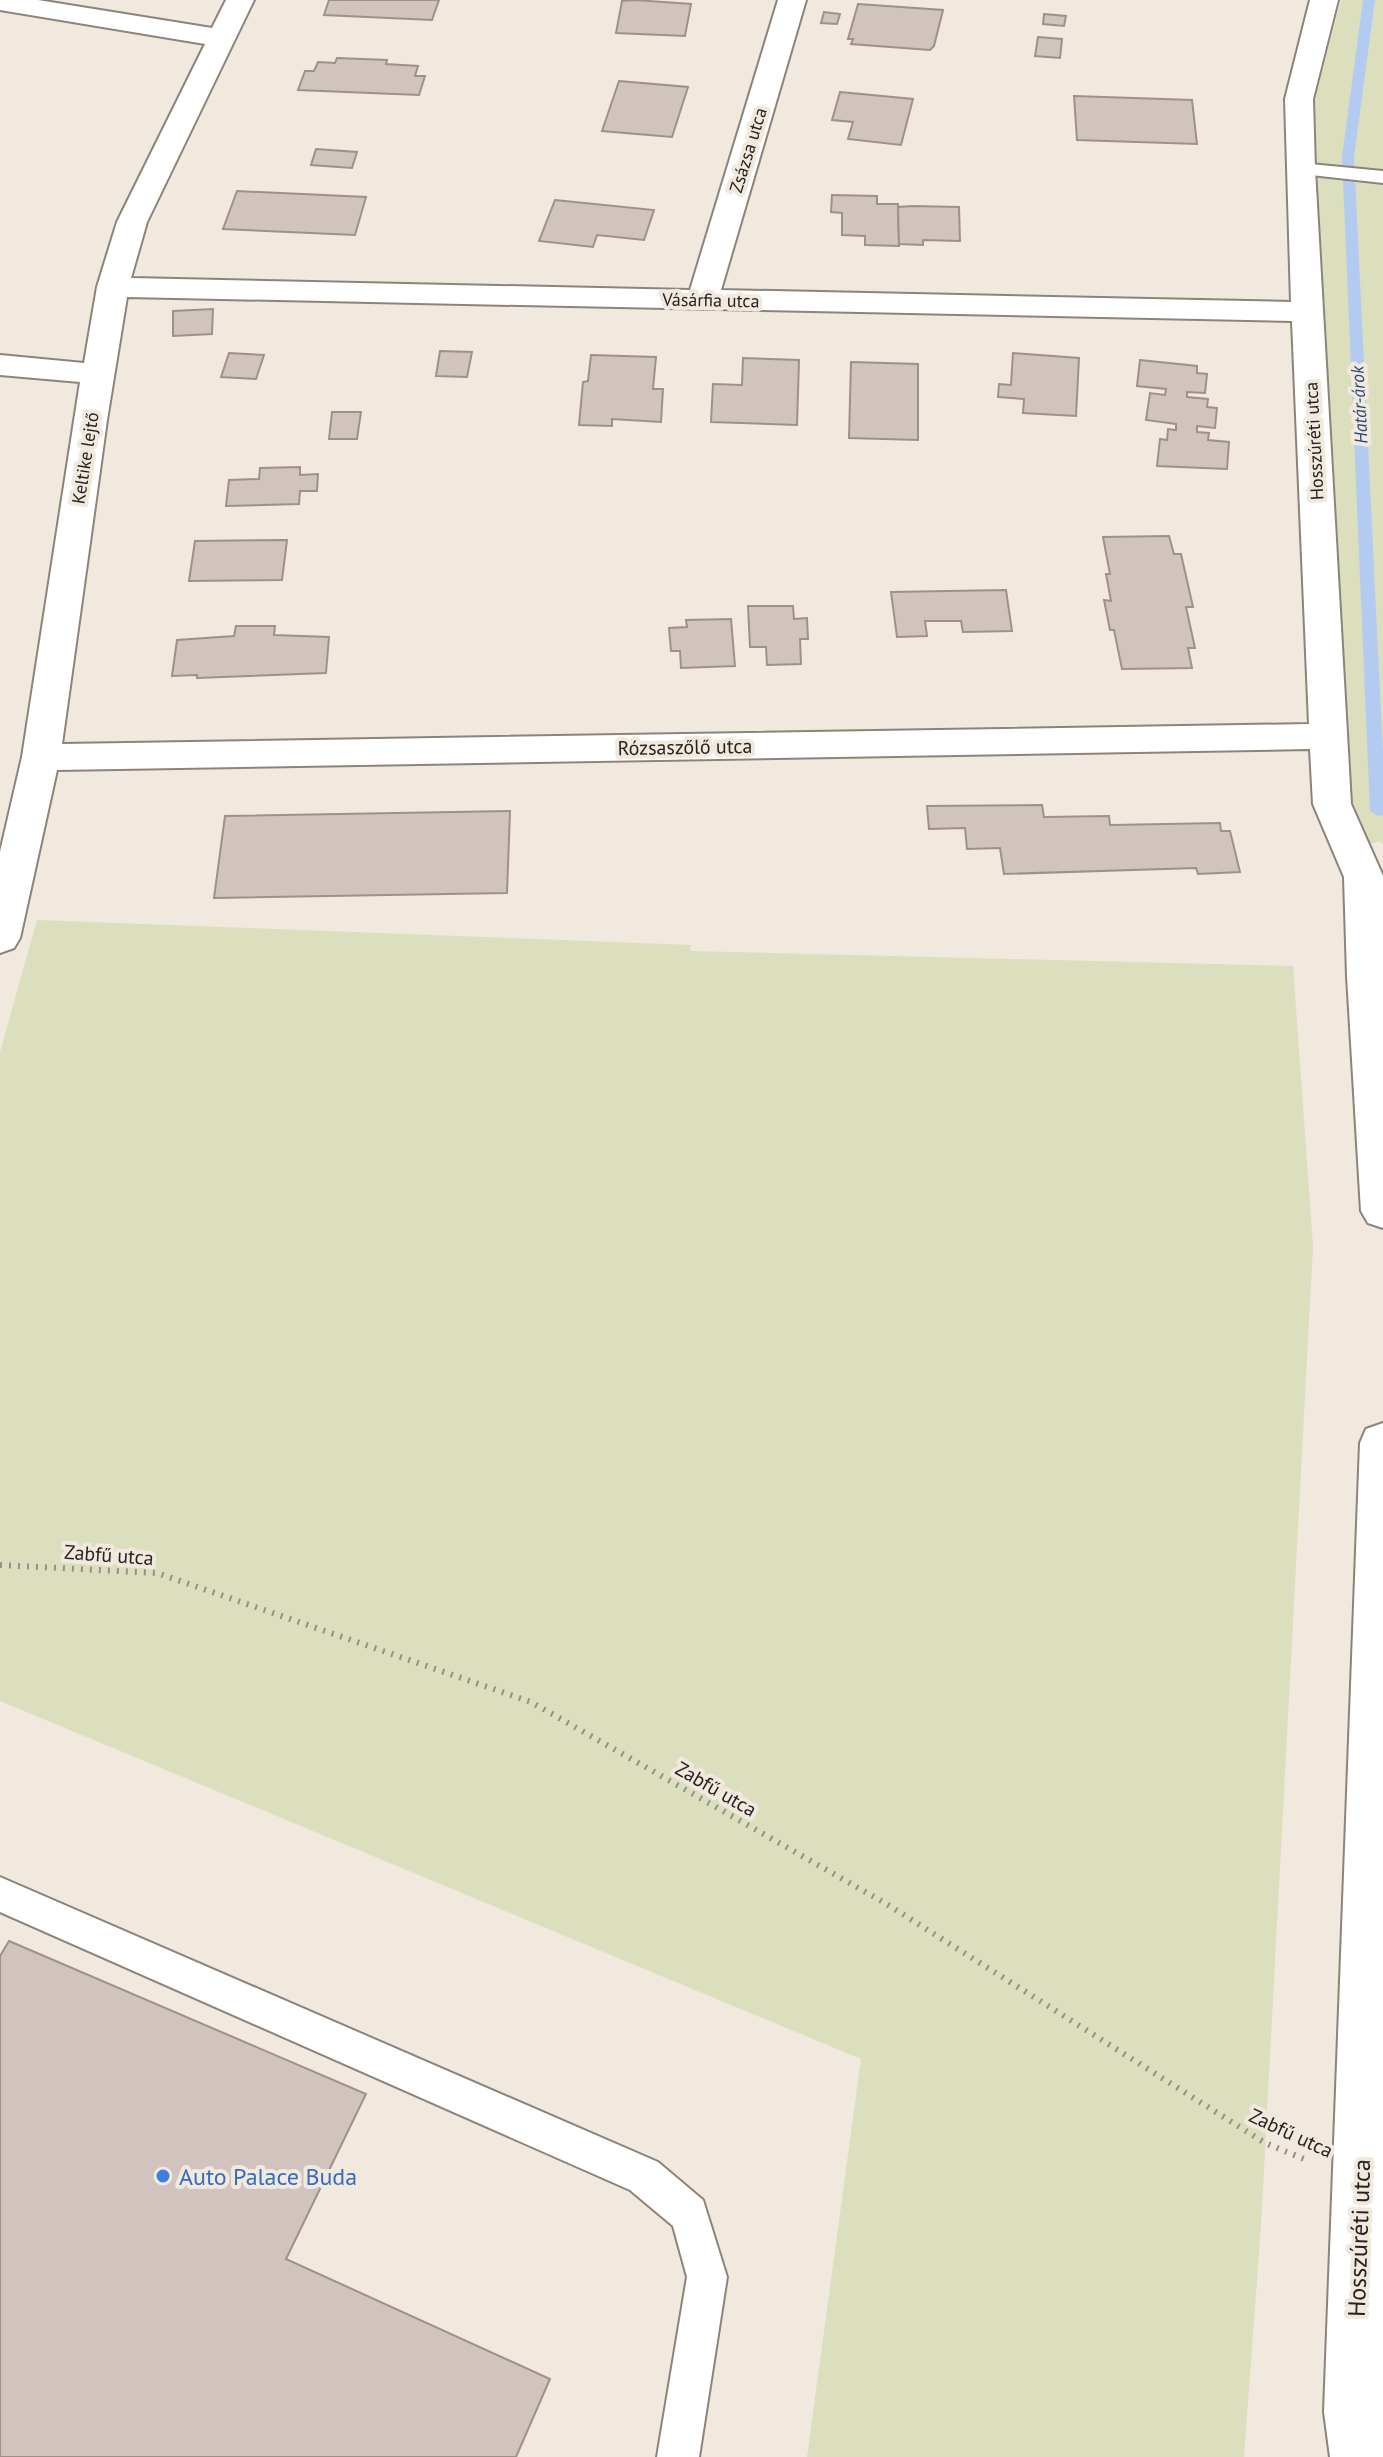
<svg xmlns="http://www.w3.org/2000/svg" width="1383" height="2457" viewBox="0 0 1383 2457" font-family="'PT Sans',sans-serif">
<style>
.green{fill:#dcdfbd}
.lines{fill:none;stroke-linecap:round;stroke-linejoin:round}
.stream{fill:#b3cbf1;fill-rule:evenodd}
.building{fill:#d1c3be;stroke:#9e918c;stroke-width:2}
.lane-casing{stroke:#8c847b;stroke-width:4}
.street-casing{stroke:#8c847b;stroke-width:4}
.path{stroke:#968f88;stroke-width:6;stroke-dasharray:2 7;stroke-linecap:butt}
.lane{fill:#fff;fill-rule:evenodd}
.street{fill:#fff;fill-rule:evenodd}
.shop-dot{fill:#3f7fe0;stroke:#f1e8de;stroke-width:3}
.labels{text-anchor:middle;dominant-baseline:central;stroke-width:8;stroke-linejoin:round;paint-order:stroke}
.far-street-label{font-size:18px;fill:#26221f;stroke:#f1e8de}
.far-water-label{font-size:18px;font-style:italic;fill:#2a4778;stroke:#f1e8de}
.street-label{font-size:20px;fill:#26221f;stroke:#f1e8de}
.near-shop-label{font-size:24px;fill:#366cbe;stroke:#f1e8de;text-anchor:start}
.near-street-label{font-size:24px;fill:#26221f;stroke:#f1e8de}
</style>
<rect width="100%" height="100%" fill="#f1e8de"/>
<!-- green -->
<g class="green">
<path d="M1341 0H1383V844L1379 841 1366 846 1350 832 1314 151 1315 99Z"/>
<path d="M37 920 691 945 690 951 1293 966 1313 1246 1261 2225 1244 2457H807L861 2059 0 1701V1052Z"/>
</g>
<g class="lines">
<!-- stream -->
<path class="stream" d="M1363 0H1375L1354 157 1383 753V815L1378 816 1370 811 1342 157Z"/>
</g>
<!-- building -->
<g class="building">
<path d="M329 0H439L432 20 324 15Z"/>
<path d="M635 0 691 4 685 36 616 33 622 1Z"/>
<path d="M858 4 943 10 934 46 930 50 851 44 853 39H848Z"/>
<path d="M824 12 840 14 837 24 821 23Z"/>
<path d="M1044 14 1066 16 1064 26 1043 24Z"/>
<path d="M1038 37 1062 39 1060 58 1035 56Z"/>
<path d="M337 58 387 60 386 64 418 66 415 76H425L419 95 298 90 305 71H314L318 62 335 63Z"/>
<path d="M619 81 688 87 672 137 602 131Z"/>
<path d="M840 92 913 99 901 145 848 139 853 122 832 120Z"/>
<path d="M1074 96 1192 100 1197 144 1077 140Z"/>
<path d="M316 149 357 152 352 168 311 165Z"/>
<path d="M237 191 366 197 355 235 223 229Z"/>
<path d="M832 195 877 196V204H898L899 246 865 245V236L842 235V213L831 212Z"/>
<path d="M555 200 654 210 644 240 597 235 593 247 539 241Z"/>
<path d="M912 206 959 207 960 241 923 240V245L899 244 898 207Z"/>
<path d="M213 309 212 334 173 336V311Z"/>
<path d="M440 351 472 352 467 377 436 376Z"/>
<path d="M229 353 264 355 256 379 221 377Z"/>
<path d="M1013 353 1079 358 1076 416 1023 413 1024 399 998 397 999 384 1011 385Z"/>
<path d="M591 355 656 357 653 389H663L661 422 612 419V426L579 425 583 382 588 381Z"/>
<path d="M743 358 799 360 797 425 711 422 713 384 742 385Z"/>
<path d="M1140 360 1197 366V373L1207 374 1205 393 1187 392V397L1208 399 1207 407 1217 408 1215 428 1197 426V432L1209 433 1208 440 1229 442 1227 469 1157 466 1160 439 1167 440 1168 429 1176 430V424L1146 420 1150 393 1165 395 1166 389 1137 386Z"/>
<path d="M851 362 918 364V440L849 438Z"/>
<path d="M332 412H361L357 439H329Z"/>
<path d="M300 467V475L318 474 317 491H300L299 504 226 506 229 480 259 479 260 468Z"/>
<path d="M1169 536 1174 554H1181L1193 607H1186L1195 648H1188L1192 668 1122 669 1114 630H1110L1104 600 1111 601 1106 574H1110L1103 537Z"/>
<path d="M287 540 282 580 189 581 195 541Z"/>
<path d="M1006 590 1012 631 963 632 961 621H925L927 636 897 637 891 592Z"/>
<path d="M748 606H793L794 619 807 618 808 639H800L801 664 767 665 766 647H750Z"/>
<path d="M731 619 735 666 681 668 680 651H671L669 628 687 627 686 620Z"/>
<path d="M236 626H275L274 635 329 637 326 673 197 678V675L172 676 177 640 234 636Z"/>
<path d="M1042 805 1044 817 1109 816 1110 825 1220 823 1221 831H1230L1240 872 1198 874 1196 868 1004 874 1000 848 967 849 965 828 929 829 927 806Z"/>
<path d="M510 811 507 893 214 898 225 816Z"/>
<path d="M9 1941 366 2094 286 2259 550 2379 516 2457H0V1956Z"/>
</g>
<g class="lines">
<defs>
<g id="lane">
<path d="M1300 163 1383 171V183L1293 173 1290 169Z"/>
<path d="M0 1877 658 2162 703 2200 727 2277 699 2457H657L687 2277 673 2226 630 2190 0 1912Z"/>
</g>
<g id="street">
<path d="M0 0H38L212 28 226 0H254L147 222 131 278 690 290 778 0H806L721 290 1291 302 1285 99 1310 0H1338L1313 99 1315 169 1351 804 1383 876V1228L1368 1223 1361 1211 1347 976 1344 877 1313 804 1310 749 57 770 20 938 14 948 0 953V852L22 757 80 382 0 375V355L84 363 97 287 117 222 205 44 0 10ZM127 297 1292 321 1309 724 62 744 107 420Z"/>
<path d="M1383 1423V2457H1330L1324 2412 1360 1443 1366 1429Z"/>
</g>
</defs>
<!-- lane casing -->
<use href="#lane" class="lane-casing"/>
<!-- street casing -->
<use href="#street" class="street-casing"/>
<!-- path -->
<path class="path" d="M0 1565 157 1573 531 1702 885 1903 1265 2143 1304 2159"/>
<!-- lane -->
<use href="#lane" class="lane"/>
<!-- street -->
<use href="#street" class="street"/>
</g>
<!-- markers -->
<circle class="shop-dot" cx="163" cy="2176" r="8"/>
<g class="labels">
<!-- far-street labels -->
<g class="far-street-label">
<text transform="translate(748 150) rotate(-73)">Zsázsa utca</text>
<text transform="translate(711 300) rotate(1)">Vásárfia utca</text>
<text transform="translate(1314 441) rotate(-93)">Hosszúréti utca</text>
<text transform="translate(85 458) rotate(-81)">Keltike lejtő</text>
</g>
<!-- far-water labels -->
<g class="far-water-label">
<text transform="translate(1359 405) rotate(-93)">Határ-árok</text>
</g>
<!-- street labels -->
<g class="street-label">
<text transform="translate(685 747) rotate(-1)">Rózsaszőlő utca</text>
<text transform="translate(109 1555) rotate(4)">Zabfű utca</text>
<text transform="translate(716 1789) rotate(30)">Zabfű utca</text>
<text transform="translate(1291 2133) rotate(25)">Zabfű utca</text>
</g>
<!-- near-shop labels -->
<g class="near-shop-label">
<text x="179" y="2176">Auto Palace Buda</text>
</g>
<!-- near-street labels -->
<g class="near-street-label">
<text transform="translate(1359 2238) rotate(-88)">Hosszúréti utca</text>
</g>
</g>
</svg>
